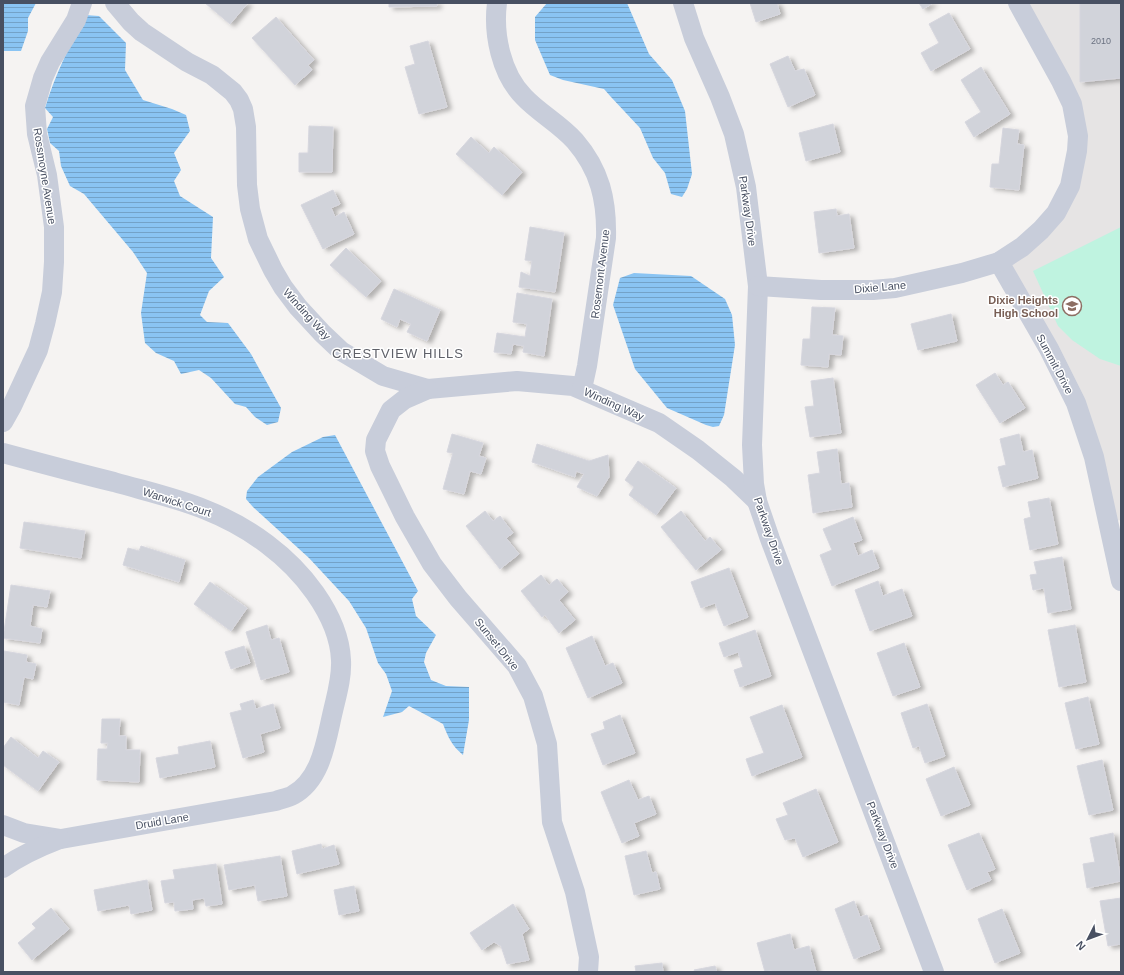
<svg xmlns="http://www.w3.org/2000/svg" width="1124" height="975" viewBox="0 0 1124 975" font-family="Arial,sans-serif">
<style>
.education{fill:#e6e4e4}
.pitch{fill:#bff3e0}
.water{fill:url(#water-rules)}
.building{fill:#d1d3da;stroke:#d6d6de;filter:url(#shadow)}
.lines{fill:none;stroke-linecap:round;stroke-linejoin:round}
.minor{stroke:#c8cdda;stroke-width:20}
.labels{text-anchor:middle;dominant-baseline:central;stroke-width:3;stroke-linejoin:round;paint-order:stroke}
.number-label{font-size:9px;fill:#6a7180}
.street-label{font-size:11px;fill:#485062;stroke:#fff}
.education-label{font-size:11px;font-weight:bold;fill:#785e54;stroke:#fff;text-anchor:end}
.quarter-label{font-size:13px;letter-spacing:1px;fill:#5e6068;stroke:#fff}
</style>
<defs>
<pattern id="water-rules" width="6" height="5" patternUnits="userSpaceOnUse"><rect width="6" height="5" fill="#8ac4f3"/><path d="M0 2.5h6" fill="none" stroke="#73a2c8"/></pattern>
<filter id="shadow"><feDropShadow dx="4.5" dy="2.5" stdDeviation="2" flood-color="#0004"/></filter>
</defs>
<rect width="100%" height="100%" fill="#f5f3f2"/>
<!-- education -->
<path class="education" d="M1018 3H1121V520L1109 522 1094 457 999 262 1056 213 1078 136Z"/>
<!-- pitch -->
<path class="pitch" d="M1121 227V366L1100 359 1072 340 1058 326 1033 271Z"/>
<!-- water -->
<g class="water">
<path d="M3 3H36L28 18V31L21 51H3Z"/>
<path d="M547 3H627L649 54 672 80 685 111 692 174 687 189 682 197 671 194 665 173 653 158 640 128 611 97 604 89 563 80 550 75 535 40V17Z"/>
<path d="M85 15 99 16 126 43 125 70 143 100 172 109 186 115 190 131 174 153 181 170 174 181 180 196 213 217 211 258 224 277 209 291 200 315 207 322 228 323 251 354 281 408 278 422 267 425 255 417 246 407 235 404 211 378 199 370 181 374 174 361 156 353 145 343 141 313 147 273 133 252 84 194 70 186 61 166 59 151 50 143 47 129 53 117 45 108C55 75 70 45 85 15Z"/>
<path d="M634 273 691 276 725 299 732 315 735 345 724 415 719 426 713 427 706 425 667 408 635 369 613 305 620 278Z"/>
<path d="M335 435 418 591 412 599 416 616 436 635 426 653 424 662 431 680 446 686 469 687V720L463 755C452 746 448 737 443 724L409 706 402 712 383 717 392 691 386 674 378 663 366 628 349 601 309 558 253 507 246 499 247 491 258 477 292 452 323 437Z"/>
</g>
<!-- building -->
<g class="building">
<path d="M205 3H248L230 24Z"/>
<path d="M389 3H437V6L389 7Z"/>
<path d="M750 3H777L780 14 756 22Z"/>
<path d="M919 3H933L923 9Z"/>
<path d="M1080 3H1121V78L1080 82Z"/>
<path d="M949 13 970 49 931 71 921 53 939 43 929 24Z"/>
<path d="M276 17 314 60 308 65 312 70 295 85 252 38Z"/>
<path d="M428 41 447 107 419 114 405 67 415 64 410 46Z"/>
<path d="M788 56 795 71 804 69 815 95 788 107 770 64Z"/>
<path d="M981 67 1010 114 974 137 965 122 981 112 961 80Z"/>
<path d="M833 124 840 152 806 161 799 133Z"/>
<path d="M309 126 333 127 332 172H299V153H308Z"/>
<path d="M1003 128 1019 130 1017 144 1024 145 1019 190 990 187 992 164H999Z"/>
<path d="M471 137 489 153 494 147 522 172 502 195 456 154Z"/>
<path d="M333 190 340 204 331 208 335 217 344 212 354 234 323 249 301 205Z"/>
<path d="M836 209 837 216 849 214 854 248 819 253 814 212Z"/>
<path d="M530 227 564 233 555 292 519 287 521 272 530 276 532 261 525 260Z"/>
<path d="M346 248 381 281 366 297 330 265Z"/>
<path d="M394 289 440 310 427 341 407 332 411 324 400 319 397 327 381 319Z"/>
<path d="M517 293 552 299 544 356 523 352 524 346 513 344 511 354 494 352 497 333 525 337 527 324 513 322Z"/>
<path d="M812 307 835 308 832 335 843 336 841 355 829 354 828 367 801 365 803 339H810Z"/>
<path d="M951 314 957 341 918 350 911 324Z"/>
<path d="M995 373 1003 385 1008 382 1025 408 1000 423 976 385Z"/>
<path d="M833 378 841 433 810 437 805 407 814 406 811 381Z"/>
<path d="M452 434 483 443 479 456 486 458 481 474 470 471 464 494 443 489 453 453 447 452Z"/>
<path d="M1019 434 1023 452 1032 450 1038 478 1003 487 998 467 1006 465 1000 439Z"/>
<path d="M537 444 589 461 608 455 609 477 597 496 577 487 584 474 576 471 575 477 532 462Z"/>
<path d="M837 449 841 484 849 483 852 507 813 513 808 475 820 473 817 452Z"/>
<path d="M638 461 676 488 656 515 629 495 634 487 625 480Z"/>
<path d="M1049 498 1058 544 1030 550 1024 519 1031 517 1028 502Z"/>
<path d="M485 511 493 521 500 516 513 533 506 538 519 554 500 569 466 526Z"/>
<path d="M681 511 705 541 710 537 721 550 696 570 661 527Z"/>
<path d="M853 517 862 540 853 543 858 556 872 550 879 568 832 586 820 555 832 550 823 529Z"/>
<path d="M24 522 85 531 81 558 20 548Z"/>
<path d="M141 546 185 560 179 582 123 565 128 548 139 551Z"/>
<path d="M1062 557 1071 609 1048 613 1044 588 1033 590 1030 575 1037 574 1034 562Z"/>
<path d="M729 568 748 617 724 626 715 603 701 608 691 582Z"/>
<path d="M541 575 549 585 557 579 568 592 559 600 575 620 559 633 545 615 542 617 521 591Z"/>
<path d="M878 581 883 596 902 589 912 616 870 631 855 590Z"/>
<path d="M210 582 247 608 231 631 194 604Z"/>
<path d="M11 585 50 591 47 607 33 605 30 626 42 629 40 643 3 638Z"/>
<path d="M267 625 271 640 279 638 289 672 261 680 246 632Z"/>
<path d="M1075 625 1086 682 1059 687 1048 630Z"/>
<path d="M755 630 771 676 740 687 734 670 743 667 738 652 724 657 719 643Z"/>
<path d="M592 636 605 666 613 663 622 683 588 698 566 648Z"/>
<path d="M904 643 920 687 893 696 877 653Z"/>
<path d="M244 646 250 663 231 669 225 652Z"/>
<path d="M4 651 27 655 26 662 36 664 33 679 24 677 19 705 3 702Z"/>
<path d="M1088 697 1099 744 1076 749 1065 703Z"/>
<path d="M253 700 256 709 273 704 280 728 260 734 264 752 243 758 230 713 242 710 240 704Z"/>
<path d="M927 704 945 756 925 763 919 746 913 748 901 713Z"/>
<path d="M782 705 802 757 752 776 746 759 764 753 750 717Z"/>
<path d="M620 715 635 753 603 765 591 734 605 729 603 722Z"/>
<path d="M102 719H120L119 736H126V750H140L139 782 97 780 98 749H107L108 743H101Z"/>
<path d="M11 737 38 758 43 751 59 762 38 791 3 765V748Z"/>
<path d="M210 741 215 767 160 778 156 758 179 754 178 747Z"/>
<path d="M1102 760 1113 810 1089 815 1077 766Z"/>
<path d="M954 767 970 805 941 816 926 779Z"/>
<path d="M629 780 638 800 649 796 656 814 634 823 639 836 622 843 601 792Z"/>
<path d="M816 789 838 842 803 857 795 838 785 840 776 819 788 815 783 803Z"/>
<path d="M979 833 995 869 987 872 991 880 967 890 948 845Z"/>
<path d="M1113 833 1121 881 1087 888 1083 864 1095 862 1090 838Z"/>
<path d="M321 844 322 849 334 845 339 864 297 874 292 851Z"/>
<path d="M646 851 652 873 656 872 660 889 634 895 625 856Z"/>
<path d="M280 856 287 896 258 901 255 885 229 890 224 865Z"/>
<path d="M216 864 222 904 206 906 204 898 192 900 193 909 175 911 174 902 165 903 161 881 175 879 173 870Z"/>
<path d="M147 880 152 910 131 914 129 905 98 911 94 890Z"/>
<path d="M354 886 359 911 339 915 334 890Z"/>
<path d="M1121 898V944L1108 946 1100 901Z"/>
<path d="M854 901 860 917 867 915 880 949 854 959 835 909Z"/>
<path d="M513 904 529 929 522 934 529 960 507 964 501 946 494 942 482 950 470 933Z"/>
<path d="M51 908 69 929 32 960 18 943 36 928 32 924Z"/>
<path d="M1002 909 1020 953 995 963 978 919Z"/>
<path d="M790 934 794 950 809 946 816 972H771V970L765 972 757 943Z"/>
<path d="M662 963 663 972H636L635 966Z"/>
<path d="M715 966 717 972H695L694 970Z"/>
</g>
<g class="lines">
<!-- minor -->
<g class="minor">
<path d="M115 3 131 22 142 32 187 62 212 75 233 92 239 100 243 109 246 127 247 185 250 209 258 239 273 270 283 287 298 307 322 333 341 351 383 376 428 389 517 381 573 386 659 423 698 450 733 478 757 501"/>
<path d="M497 3C493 34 501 74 524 97 539 113 560 124 575 141 600 170 607 200 606 238L587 366 582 389"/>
<path d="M683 3 694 38 720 97 734 134 746 187 758 286 752 445 754 484 757 501 770 539 934 972"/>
<path d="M999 262 1049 349 1076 403 1094 457 1121 581"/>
<path d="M758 286 821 290H873L895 288 962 273 999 262 1022 247 1041 230 1056 213 1070 186 1077 151 1078 136 1072 104 1061 81 1018 3"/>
<path d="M428 389 405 399 391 410 376 440 375 451 380 466 405 517 432 564 458 598 517 666 533 696 547 744 552 822 575 892 589 957 588 972"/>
<path d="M3 422 12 406 38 350 45 324 52 292 54 262V227L47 175 37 134 35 106 43 78 50 62 76 20 82 3"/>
<path d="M3 453C40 463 77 473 114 482 145 491 177 498 206 510 249 527 289 556 315 593 329 613 340 636 341 660 342 677 337 694 333 711 326 740 322 779 293 795 288 798 281 799 276 801L61 839 24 833 3 825"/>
<path d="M3 868C21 855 39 847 60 839"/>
</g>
</g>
<!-- icons -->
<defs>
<symbol id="school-ring" viewBox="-11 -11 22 22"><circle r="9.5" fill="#fff" stroke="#8d6e63" stroke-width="1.5"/><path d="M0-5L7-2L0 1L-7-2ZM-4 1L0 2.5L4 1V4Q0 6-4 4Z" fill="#8d6e63"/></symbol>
</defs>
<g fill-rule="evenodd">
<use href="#school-ring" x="1061" y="295" width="22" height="22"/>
</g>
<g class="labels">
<!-- number labels -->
<g class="number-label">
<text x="1101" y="41">2010</text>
</g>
<!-- street labels -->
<g class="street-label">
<text transform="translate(45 176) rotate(81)">Rossmoyne Avenue</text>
<text transform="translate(748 211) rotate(82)">Parkway Drive</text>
<text transform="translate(600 274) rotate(-83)">Rosemont Avenue</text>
<text transform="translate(880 287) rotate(-5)">Dixie Lane</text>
<text transform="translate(307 314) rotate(48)">Winding Way</text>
<text transform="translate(1055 364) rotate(62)">Summit Drive</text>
<text transform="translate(614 404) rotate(24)">Winding Way</text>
<text transform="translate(177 502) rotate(18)">Warwick Court</text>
<text transform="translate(769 531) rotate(71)">Parkway Drive</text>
<text transform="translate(497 644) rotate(51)">Sunset Drive</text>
<text transform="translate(162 821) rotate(-10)">Druid Lane</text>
<text transform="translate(883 835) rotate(69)">Parkway Drive</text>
</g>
<!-- education labels -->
<g class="education-label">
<text x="1058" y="300">Dixie Heights<tspan x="1058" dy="13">High School</tspan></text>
</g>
<!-- quarter labels -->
<g class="quarter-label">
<text x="398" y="353">CRESTVIEW HILLS</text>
</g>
</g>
<!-- border -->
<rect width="1124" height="975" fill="none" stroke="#485062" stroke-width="8"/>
<!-- north arrow -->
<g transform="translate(1088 939) rotate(228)" stroke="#ffffff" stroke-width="3" paint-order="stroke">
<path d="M0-3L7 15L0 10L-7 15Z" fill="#485062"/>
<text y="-6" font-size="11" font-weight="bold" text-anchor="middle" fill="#485062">N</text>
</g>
</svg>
